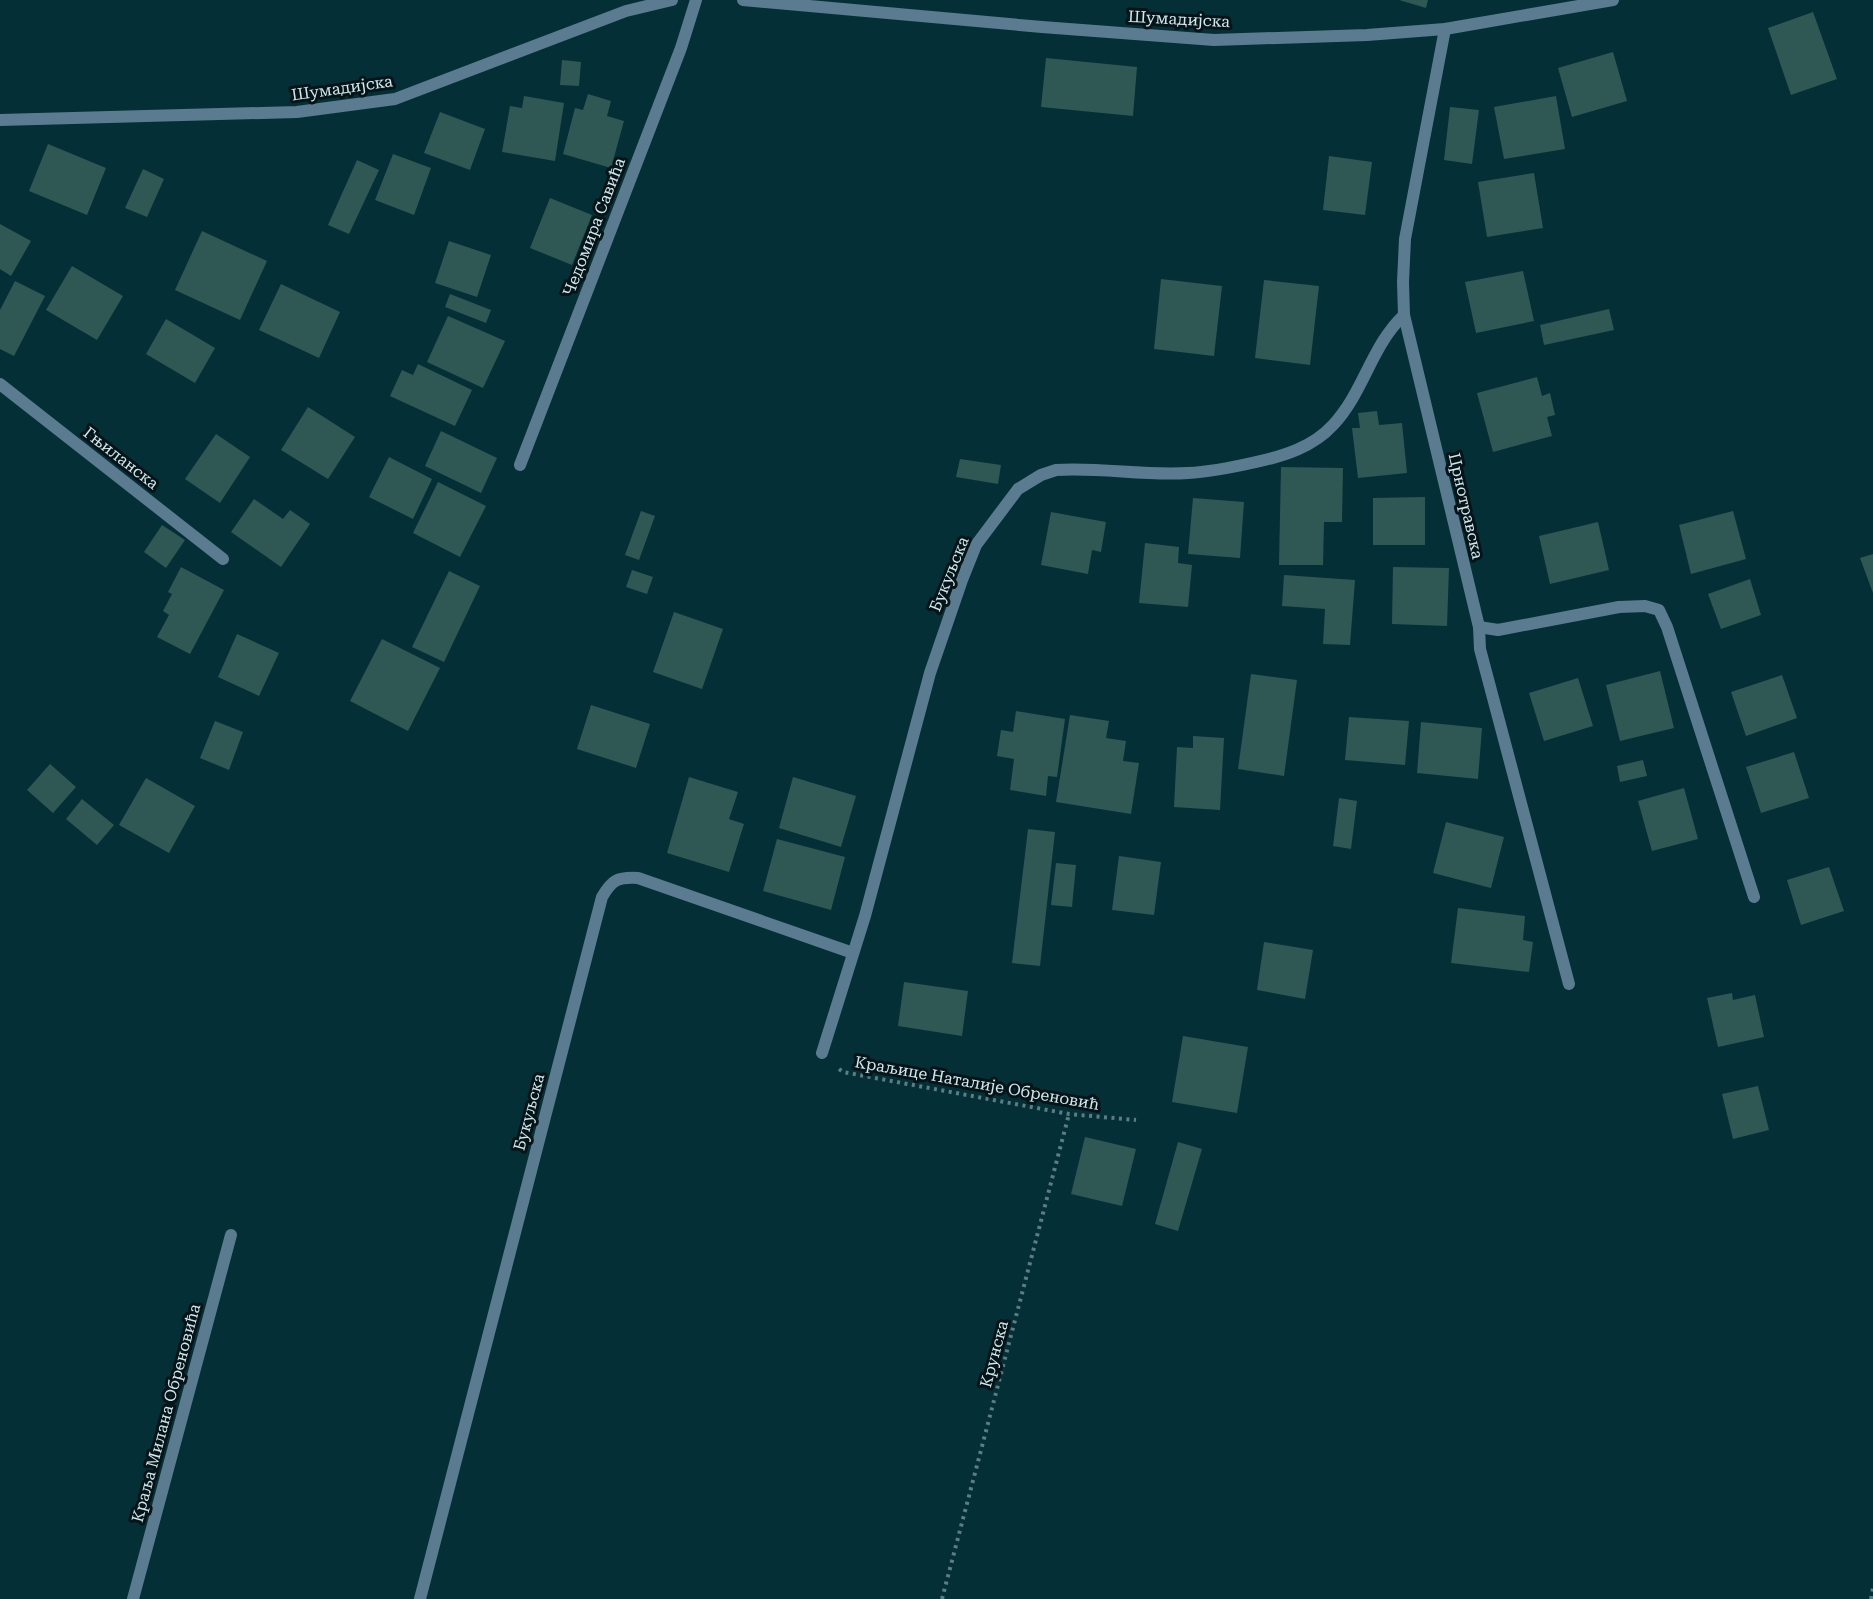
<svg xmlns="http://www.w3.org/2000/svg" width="1873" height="1599" viewBox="0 0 1873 1599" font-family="'Roboto Serif',serif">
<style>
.building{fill:#2f5754}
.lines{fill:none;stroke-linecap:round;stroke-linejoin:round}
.path{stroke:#5b7d83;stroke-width:4;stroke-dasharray:3 4.5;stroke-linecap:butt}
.street{stroke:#5b7c90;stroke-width:12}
.labels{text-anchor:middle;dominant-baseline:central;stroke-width:6;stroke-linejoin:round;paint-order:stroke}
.street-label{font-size:16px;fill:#d3e8ed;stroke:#051418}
</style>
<rect width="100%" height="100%" fill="#052f36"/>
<!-- building -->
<g class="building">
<path d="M1399 0H1428L1426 8Z"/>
<path d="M1813 12 1837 79 1791 95 1768 28Z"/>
<path d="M1613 52 1627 101 1572 117 1558 68Z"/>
<path d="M1046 58 1137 67 1133 116 1041 107Z"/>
<path d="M562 60 581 62 579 86 560 85Z"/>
<path d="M588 94 611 101 607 116 624 121 611 168 563 154 575 108 583 110Z"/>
<path d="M524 96 564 103 555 161 502 152 510 106 522 108Z"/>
<path d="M1556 96 1565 149 1504 159 1494 107Z"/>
<path d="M1450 107 1479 110 1472 164 1444 160Z"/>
<path d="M440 112 485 129 470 170 424 153Z"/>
<path d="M48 144 106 168 87 215 29 191Z"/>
<path d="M393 154 431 168 414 215 375 200Z"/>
<path d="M1329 156 1372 162 1365 215 1323 210Z"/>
<path d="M357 160 379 170 349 234 328 225Z"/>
<path d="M143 169 164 179 147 217 125 208Z"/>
<path d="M1534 173 1543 228 1487 237 1478 182Z"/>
<path d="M550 198 592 215 572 265 530 248Z"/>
<path d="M0 224 31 241 11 276 0 269Z"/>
<path d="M202 231 267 261 240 320 175 290Z"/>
<path d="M449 241 491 255 477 297 435 283Z"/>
<path d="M72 266 123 296 97 340 46 310Z"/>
<path d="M1523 271 1534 321 1476 333 1465 282Z"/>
<path d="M1161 279 1222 286 1214 356 1154 349Z"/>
<path d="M1264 280 1319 286 1310 365 1255 358Z"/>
<path d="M15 281 45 296 14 356 0 349V310Z"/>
<path d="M281 284 340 312 319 358 259 330Z"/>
<path d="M450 294 491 310 486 323 445 307Z"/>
<path d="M1609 309 1614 330 1544 345 1540 325Z"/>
<path d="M448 316 505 341 483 388 427 362Z"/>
<path d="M166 319 215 348 195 383 146 354Z"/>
<path d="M418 364 472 390 455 426 390 396 402 370 413 375Z"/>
<path d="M1537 377 1542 396 1550 393 1555 415 1547 417 1552 436 1493 452 1477 393Z"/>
<path d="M308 407 355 437 328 479 281 450Z"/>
<path d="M1377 411 1379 425 1402 423 1407 473 1358 478 1352 428H1360L1358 413Z"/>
<path d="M441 431 497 458 481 493 425 466Z"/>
<path d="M216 434 250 457 220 503 185 479Z"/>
<path d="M389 457 432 479 413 519 369 497Z"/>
<path d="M960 459 1001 465 998 484 956 477Z"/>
<path d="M1281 467 1343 468 1342 522H1324L1323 565H1279Z"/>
<path d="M438 482 486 506 460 557 413 533Z"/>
<path d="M1425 497V545H1373V498Z"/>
<path d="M1193 498 1244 502 1240 558 1188 554Z"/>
<path d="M254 499 283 519 290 510 310 524 281 567 231 532Z"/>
<path d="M641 511 655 516 639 560 625 555Z"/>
<path d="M1733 511 1746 559 1691 574 1679 525Z"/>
<path d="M1051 512 1106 522 1101 552 1092 550 1088 574 1041 565Z"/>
<path d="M1598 522 1609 570 1550 584 1539 536Z"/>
<path d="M162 525 185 540 166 568 144 552Z"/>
<path d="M1145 543 1179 547 1178 563 1192 565 1188 607 1139 603Z"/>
<path d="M1873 554V593L1860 558Z"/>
<path d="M181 567 224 590 190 654 157 637 169 615 163 611 172 594 168 592Z"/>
<path d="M1393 567 1449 568 1447 626 1392 624Z"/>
<path d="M632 570 653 577 647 594 626 587Z"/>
<path d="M449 571 480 586 444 662 412 647Z"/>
<path d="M1284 575 1355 580 1350 645 1323 644 1325 609 1282 606Z"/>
<path d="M1750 579 1761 615 1721 629 1708 594Z"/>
<path d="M674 612 723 629 702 689 653 672Z"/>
<path d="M237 634 279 653 259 696 218 677Z"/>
<path d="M382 639 440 668 408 731 350 701Z"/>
<path d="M1660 671 1674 728 1620 741 1606 685Z"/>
<path d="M1251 674 1297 680 1284 776 1238 769Z"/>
<path d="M1782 675 1797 718 1746 736 1731 692Z"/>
<path d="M1578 678 1593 726 1544 741 1529 693Z"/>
<path d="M591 705 650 724 636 768 577 749Z"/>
<path d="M1016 711 1065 719 1057 777 1048 776 1046 796 1010 790 1014 759 997 756 1001 730 1013 732Z"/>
<path d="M1070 715 1109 721 1106 738 1126 741 1123 761 1139 763 1131 814 1056 802Z"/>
<path d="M1349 717 1409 721 1405 765 1345 760Z"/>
<path d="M215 721 243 732 229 770 200 758Z"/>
<path d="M1421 722 1482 728 1478 779 1417 773Z"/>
<path d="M1193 736 1224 738 1220 810 1174 807 1177 747 1193 748Z"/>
<path d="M1794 752 1809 798 1761 813 1746 767Z"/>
<path d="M1643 760 1647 776 1620 782 1617 766Z"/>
<path d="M50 764 76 787 53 813 27 790Z"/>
<path d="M689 777 738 792 729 819 744 824 729 872 667 853Z"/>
<path d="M793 777 856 796 841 847 779 828Z"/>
<path d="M146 778 195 806 169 853 119 825Z"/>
<path d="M1684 788 1698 839 1652 851 1638 801Z"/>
<path d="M1339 798 1357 801 1351 849 1333 846Z"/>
<path d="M82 799 114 825 97 845 66 819Z"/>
<path d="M1446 822 1504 837 1491 888 1433 873Z"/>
<path d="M1028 829 1055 832 1040 966 1012 963Z"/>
<path d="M777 839 845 857 831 910 763 891Z"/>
<path d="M1119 856 1161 862 1154 915 1112 910Z"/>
<path d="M1056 863 1076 865 1072 907 1051 905Z"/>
<path d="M1829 867 1844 911 1801 925 1787 880Z"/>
<path d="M1458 908 1525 916 1523 940 1533 942 1529 972 1451 963Z"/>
<path d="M1264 942 1313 950 1305 999 1257 990Z"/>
<path d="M904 982 968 991 962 1036 898 1026Z"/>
<path d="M1732 993 1733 1000 1755 995 1764 1037 1718 1047 1707 998Z"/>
<path d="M1183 1036 1248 1047 1237 1113 1172 1102Z"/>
<path d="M1758 1086 1769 1130 1733 1139 1722 1094Z"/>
<path d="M1085 1137 1136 1149 1122 1206 1071 1194Z"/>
<path d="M1178 1142 1202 1149 1178 1231 1155 1224Z"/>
</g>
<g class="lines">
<!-- path -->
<g class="path">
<path d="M839 1069 843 1072 1069 1114 1136 1120"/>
<path d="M942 1599 1069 1114"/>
<path d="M1871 1599 1873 1588"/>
</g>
<!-- street -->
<g class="street">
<path d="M743 0 1042 27 1214 40 1367 35 1445 29 1613 0"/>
<path d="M1445 29 1405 239 1403 282 1404 315 1479 627 1480 649 1569 984"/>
<path d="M0 120 297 112 395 99 626 11 672 0"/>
<path d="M0 384 223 559"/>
<path d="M520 465 681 48 696 0"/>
<path d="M1479 627 1498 630 1619 607 1645 606 1659 610 1667 627 1754 897"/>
<path d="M822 1053 865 916 930 673 962 580 976 545 1018 489 1041 475 1056 470C1100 467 1144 476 1188 473 1211 472 1234 467 1256 462 1284 456 1313 447 1333 425 1364 392 1371 346 1404 315"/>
<path d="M133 1599 231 1235"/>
<path d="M420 1599 602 897C612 880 617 877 638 878L853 953"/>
</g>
</g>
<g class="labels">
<!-- street labels -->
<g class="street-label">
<text transform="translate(1179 19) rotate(3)">Шумадијска</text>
<text transform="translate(342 88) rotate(-8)">Шумадијска</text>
<text transform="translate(594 227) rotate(-69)">Чедомира Савића</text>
<text transform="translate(121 458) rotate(38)">Гњиланска</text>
<text transform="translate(1466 506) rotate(77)">Црнотравска</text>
<text transform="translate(949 574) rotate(-68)">Букуљска</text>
<text transform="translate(977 1083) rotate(10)">Краљице Наталије Обреновић</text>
<text transform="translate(529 1112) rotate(-75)">Букуљска</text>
<text transform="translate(994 1354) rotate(-75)">Крунска</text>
<text transform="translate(166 1413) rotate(-75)">Краља Милана Обреновића</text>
</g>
</g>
</svg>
